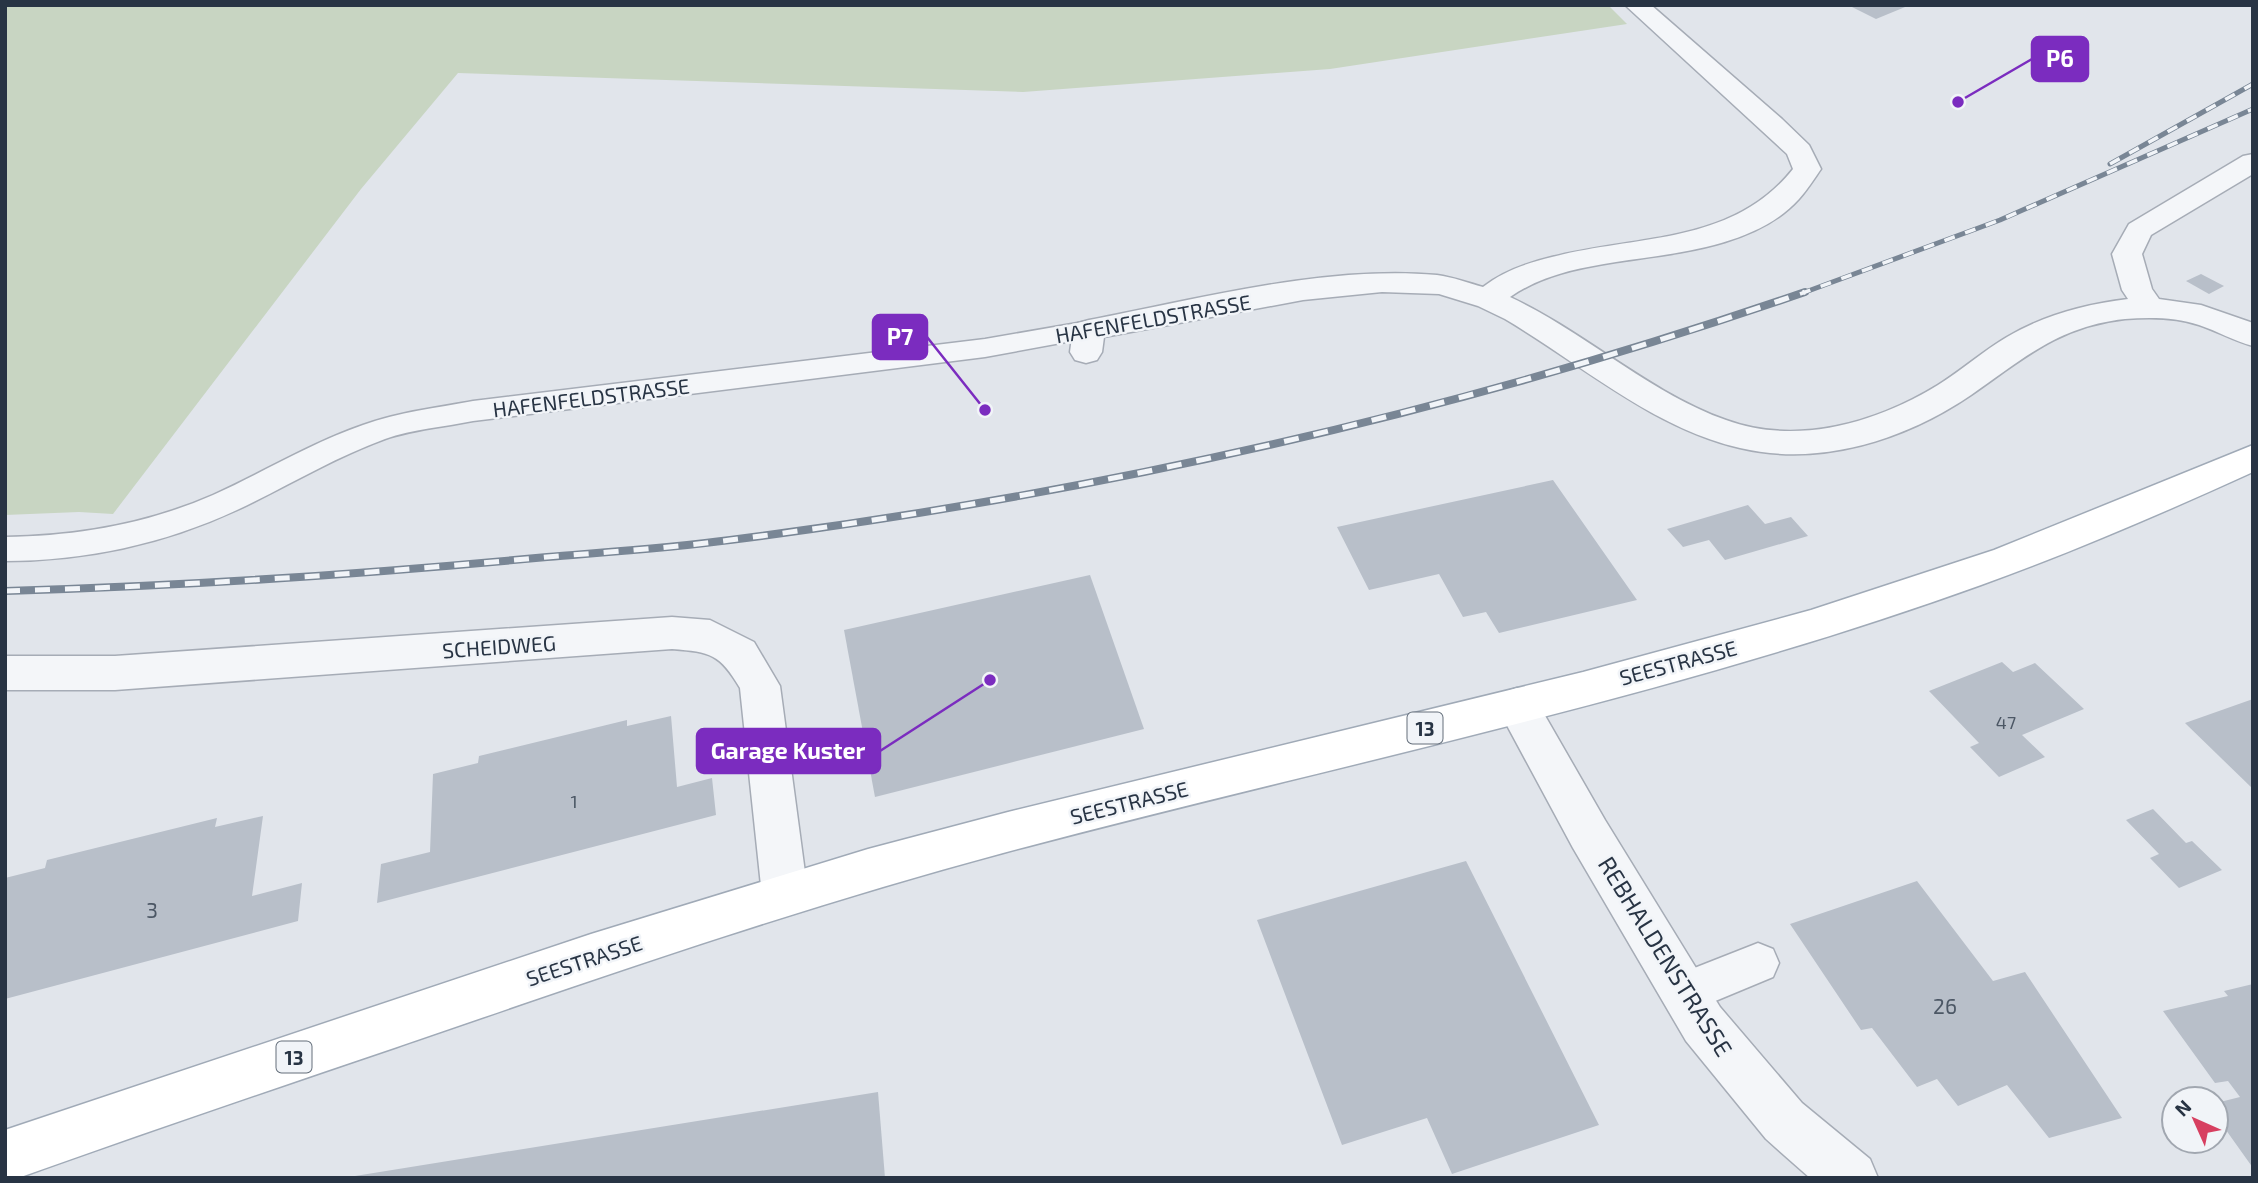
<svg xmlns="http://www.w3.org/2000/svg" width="2258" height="1183" viewBox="0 0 2258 1183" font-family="'Exo 2',sans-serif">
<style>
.green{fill:#c8d5c2}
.building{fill:#b8bfc9}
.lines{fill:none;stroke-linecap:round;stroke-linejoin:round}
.lane-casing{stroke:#a6acb6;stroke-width:3}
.street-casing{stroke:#a6acb6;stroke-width:3}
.primary-casing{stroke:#a0aab7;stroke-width:3}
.lane{fill:#f4f6f9;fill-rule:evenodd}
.street{fill:#f4f6f9;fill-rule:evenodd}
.primary{fill:#fff;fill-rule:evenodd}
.rail-far1-casing{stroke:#798695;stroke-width:5}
.rail-casing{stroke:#798695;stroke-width:8}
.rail-far1{stroke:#f1f4f8;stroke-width:3.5;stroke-dasharray:11;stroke-linecap:butt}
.rail{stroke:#f1f4f8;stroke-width:5;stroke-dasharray:15;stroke-linecap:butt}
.labels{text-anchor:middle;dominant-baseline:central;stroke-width:5;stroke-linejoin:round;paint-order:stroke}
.number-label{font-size:18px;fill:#4c5765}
.shield{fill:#f1f4f8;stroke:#646e7a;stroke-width:2}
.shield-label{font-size:19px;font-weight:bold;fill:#283444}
.street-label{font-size:21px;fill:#283444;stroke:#f1f4f8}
.near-number-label{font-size:21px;fill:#4c5765}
.near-street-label{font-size:24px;fill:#283444;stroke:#f1f4f8}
.leader{fill:none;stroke:#7b2cbf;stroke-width:2.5}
.callout-dot{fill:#7b2cbf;stroke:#f1f4f8;stroke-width:2.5}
.callout{fill:#7b2cbf;stroke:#7b2cbf;stroke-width:2.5}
.callout-label{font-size:23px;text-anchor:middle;font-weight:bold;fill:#fff}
</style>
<rect width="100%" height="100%" fill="#e1e5eb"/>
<!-- green -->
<path class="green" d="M5 5H1608L1627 24 1330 69 1023 92 458 73 361 189 113 514 79 512 5 515Z"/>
<!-- building -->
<g class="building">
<path d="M1848 5H1910L1876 19Z"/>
<path d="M2201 274 2224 286 2209 294 2186 281Z"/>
<path d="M1553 480 1637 600 1499 633 1486 612 1463 617 1439 574 1369 590 1337 527Z"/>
<path d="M1748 505 1765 524 1791 517 1808 536 1725 560 1709 540 1683 547 1667 529Z"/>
<path d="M1090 575 1144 729 875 797 844 630Z"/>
<path d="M2002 662 2013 672 2035 663 2084 709 2022 735 2045 757 1999 777 1970 747 1979 743 1929 691Z"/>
<path d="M2253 699V789L2185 723Z"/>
<path d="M671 716 677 787 712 778 716 815 377 903 381 864 430 852 433 774 478 763 479 756 627 720V726Z"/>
<path d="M2153 809 2186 843 2192 841 2222 870 2179 888 2150 858 2159 854 2126 820Z"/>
<path d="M263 816 252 896 302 883 298 921 5 999V878L45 868 47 860 217 818 215 827Z"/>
<path d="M1466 861 1599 1125 1452 1174 1427 1118 1342 1145 1257 920Z"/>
<path d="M1917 881 1993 981 2025 972 2122 1118 2049 1138 2007 1085 1958 1106 1937 1079 1917 1087 1872 1028 1861 1030 1790 924Z"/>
<path d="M2253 984V1168L2216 1116V1103L2240 1097 2228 1081 2215 1083 2163 1011 2228 996 2224 991Z"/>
<path d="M878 1092 885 1178H355V1176Z"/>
</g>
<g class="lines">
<defs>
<g id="lane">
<path d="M1089 321 1099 324 1103 330 1099 336 985 357 473 421C444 427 413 429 385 439 333 458 286 487 237 510 164 544 85 561 5 561V537C77 536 147 524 213 495 264 472 311 443 363 425 399 412 436 408 473 401L985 339Z"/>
<path d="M1758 943 1773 949 1779 963 1773 977 1684 1014 1669 1008 1663 993 1669 978Z"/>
</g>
<g id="street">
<path d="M1625 5H1651L1782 119 1809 145 1821 169C1814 179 1807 190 1799 199 1756 247 1675 253 1616 262 1578 268 1542 275 1510 297 1585 332 1648 392 1726 420 1797 446 1876 423 1938 385 1962 370 1983 351 2007 337 2044 315 2086 304 2128 299L2122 290 2112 254 2129 224 2243 156 2253 154V174L2151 235 2142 254 2152 289 2159 299 2201 305 2253 323V346C2234 341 2217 331 2199 325 2176 317 2149 317 2125 319 2059 326 2023 359 1971 395 1905 440 1820 467 1740 448 1653 428 1581 364 1505 319L1478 306 1439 294 1382 292 1303 300 1104 337 1102 352 1097 360 1086 363 1075 360 1070 352 1073 330 1078 323 1089 320C1199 299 1325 265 1437 275 1453 277 1468 283 1483 287 1503 271 1527 263 1552 257 1637 235 1733 245 1793 169L1787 154Z"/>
<path d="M672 617 710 620 754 642 780 686 808 895 801 910 785 916 769 910 762 895 740 688C720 654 711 652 672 649L115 690H5V656H115Z"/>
<path d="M1517 688 1532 693 1605 820 1720 1007 1802 1103 1870 1159 1878 1178H1810L1766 1139 1686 1041 1573 848 1496 705 1502 693Z"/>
</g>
<path id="primary" d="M2253 445V472C2163 513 2073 552 1981 585 1663 700 1329 766 1003 853 798 908 598 978 397 1047 270 1090 144 1133 18 1178H5V1130L591 934 868 849 1008 812 1583 672 1811 610 1994 550Z"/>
</defs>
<!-- lane casing -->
<use href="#lane" class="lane-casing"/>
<!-- street casing -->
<use href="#street" class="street-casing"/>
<!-- primary casing -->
<use href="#primary" class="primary-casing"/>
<!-- lane -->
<use href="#lane" class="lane"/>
<!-- street -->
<use href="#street" class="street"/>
<!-- primary -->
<use href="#primary" class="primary"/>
<defs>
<g id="rail-far1">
<path d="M2110 164 2253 84"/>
<path d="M1800 294 2000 220 2253 109"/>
</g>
<path id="rail" d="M5 591C186 586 367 574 547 557 608 552 670 548 730 540 1095 494 1458 412 1805 292"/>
</defs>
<!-- rail-far1 casing -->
<use href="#rail-far1" class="rail-far1-casing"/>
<!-- rail casing -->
<use href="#rail" class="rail-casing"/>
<!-- rail-far1 -->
<use href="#rail-far1" class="rail-far1"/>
<!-- rail -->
<use href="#rail" class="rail"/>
</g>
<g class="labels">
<!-- number labels -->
<g class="number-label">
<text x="2006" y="722">47</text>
<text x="574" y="801">1</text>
</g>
<!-- shield labels -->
<g class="shield">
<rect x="1407.5" y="712.5" width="35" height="31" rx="5"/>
<rect x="276.5" y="1041.5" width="35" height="31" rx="5"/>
</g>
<g class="shield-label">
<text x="1425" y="728">13</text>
<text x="294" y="1057">13</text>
</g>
<!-- street labels -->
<g class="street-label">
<text transform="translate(1153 318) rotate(-10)">HAFENFELDSTRASSE</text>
<text transform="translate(591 397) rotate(-7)">HAFENFELDSTRASSE</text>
<text transform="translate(499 646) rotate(-4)">SCHEIDWEG</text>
<text transform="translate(1678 662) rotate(-15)">SEESTRASSE</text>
<text transform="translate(1129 802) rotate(-14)">SEESTRASSE</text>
<text transform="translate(584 960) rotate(-18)">SEESTRASSE</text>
</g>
<!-- near-number labels -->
<g class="near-number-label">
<text x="152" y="909">3</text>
<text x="1945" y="1005">26</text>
</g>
<!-- near-street labels -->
<g class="near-street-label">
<text transform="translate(1666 956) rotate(58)">REBHALDENSTRASSE</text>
</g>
</g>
<!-- callouts -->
<path class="leader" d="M1958 102L2032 59M985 410L927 337M990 680L880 751"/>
<g class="callout-dot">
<circle cx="1958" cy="102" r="7"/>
<circle cx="985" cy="410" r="7"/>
<circle cx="990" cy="680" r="7"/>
</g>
<g class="callout">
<rect x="2032" y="37" width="56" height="44" rx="7"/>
<rect x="873" y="315" width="54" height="44" rx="7"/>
<rect x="697" y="729" width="183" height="44" rx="7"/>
</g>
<g class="callout-label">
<text x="2060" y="67">P6</text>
<text x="900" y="345">P7</text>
<text x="788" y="759">Garage Kuster</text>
</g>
<!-- border -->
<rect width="2258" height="1183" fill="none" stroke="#283444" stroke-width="14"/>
<!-- north arrow -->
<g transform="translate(2195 1120) rotate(315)"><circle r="33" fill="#f1f4f8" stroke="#a1a7b0" stroke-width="2"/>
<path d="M0-5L12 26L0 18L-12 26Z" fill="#d73f60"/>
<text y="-10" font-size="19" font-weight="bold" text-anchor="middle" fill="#283444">N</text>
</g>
</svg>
